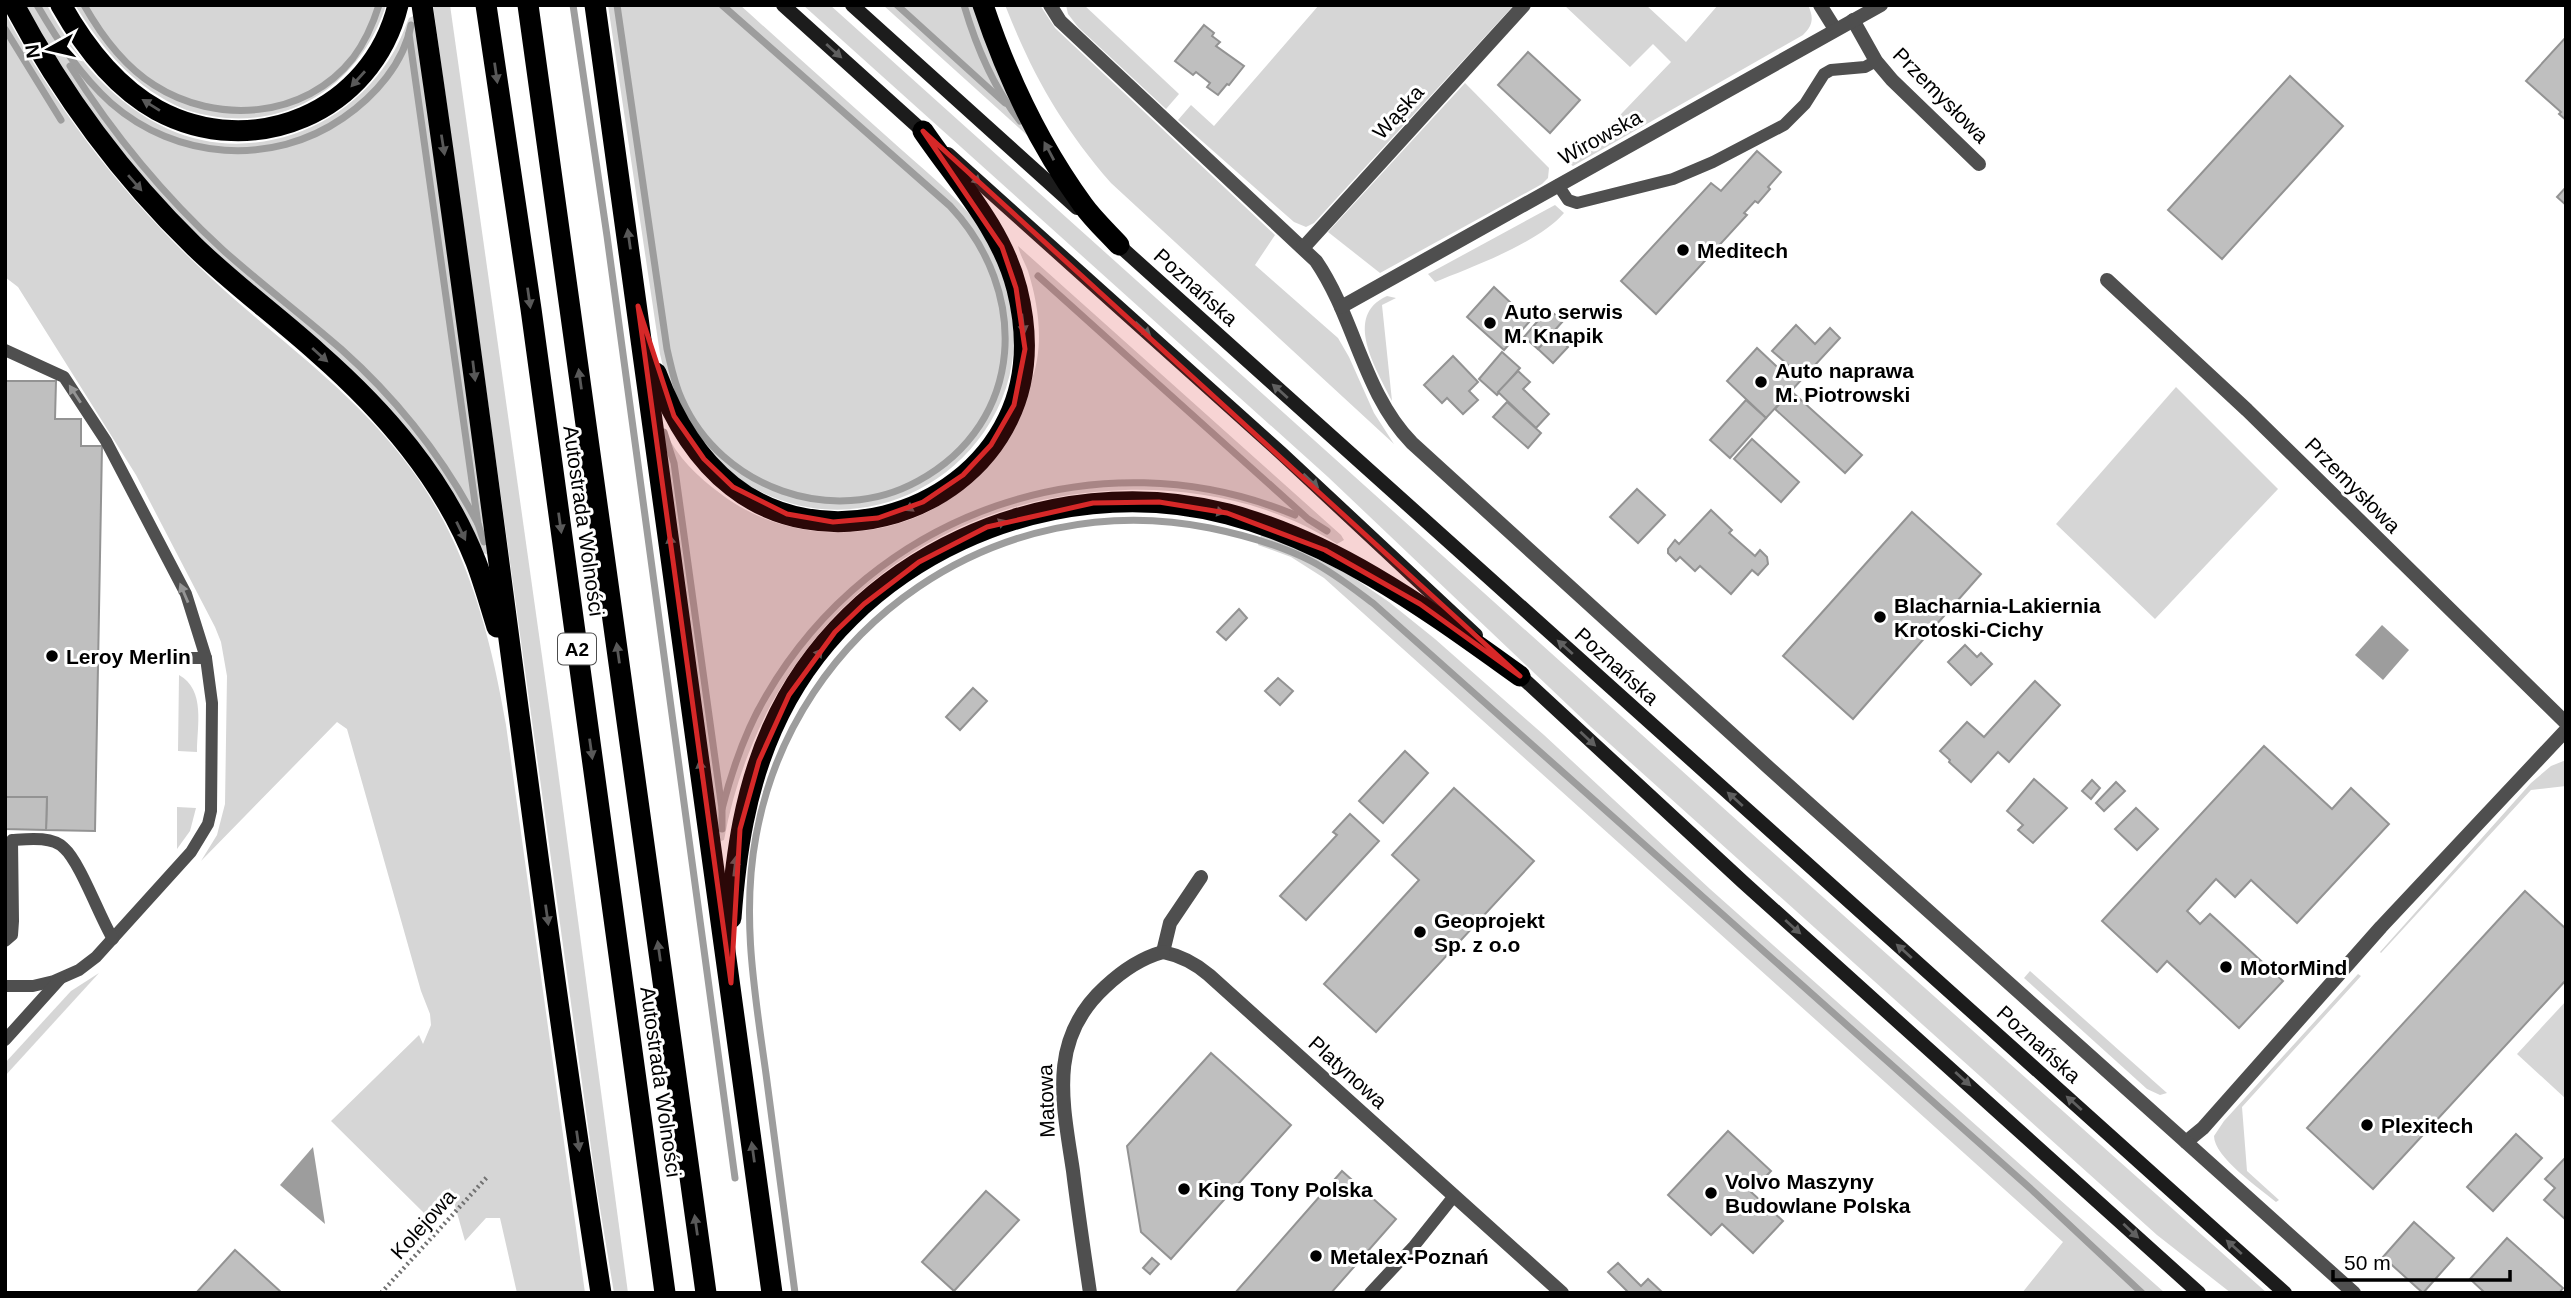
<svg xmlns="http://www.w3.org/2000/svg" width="2571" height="1298" viewBox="0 0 2571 1298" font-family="Arial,sans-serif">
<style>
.green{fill:#d6d6d6}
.water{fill:#9d9d9d}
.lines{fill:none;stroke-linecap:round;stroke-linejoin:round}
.stream{stroke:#9d9d9d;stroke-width:7}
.building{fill:#bfbfbf;stroke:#939393;stroke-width:2}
.path{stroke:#717171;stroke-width:4.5;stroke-dasharray:2 3.5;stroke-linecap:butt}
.lane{stroke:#4f4f4f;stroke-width:12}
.street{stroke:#4f4f4f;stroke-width:14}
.secondary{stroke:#1c1c1c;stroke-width:14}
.highway{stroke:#000;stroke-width:21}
.oneway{fill:#606060}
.oneway2{fill:#595959}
.oneway3{fill:#959595}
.marked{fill:#d62828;fill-opacity:0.2;stroke:#d62828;stroke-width:5;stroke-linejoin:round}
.poi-dot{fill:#000;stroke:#fff;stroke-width:2.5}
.labels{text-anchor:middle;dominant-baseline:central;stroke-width:6;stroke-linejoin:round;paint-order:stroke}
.shield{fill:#fff;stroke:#4c4c4c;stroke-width:2}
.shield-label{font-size:19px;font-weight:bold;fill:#000}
.street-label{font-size:21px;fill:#000;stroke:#fff}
.poi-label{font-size:21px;font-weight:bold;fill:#000;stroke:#fff;text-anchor:start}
</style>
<rect width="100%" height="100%" fill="#fff"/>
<!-- green -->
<g class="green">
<path d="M24 5H47C74 57 114 104 168 129 247 165 342 132 388 61 397 48 403 33 409 18L415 15 489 555 483 553 456 498 153 191 73 88Z"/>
<path d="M75 5H386C364 75 302 124 226 118 208 116 191 113 175 105 130 83 101 47 75 5Z"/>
<path d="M433 5H450L553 734 628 1293H614L596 1184Z"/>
<path d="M608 5H740C791 51 842 97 894 143 923 169 962 200 983 232 1000 258 1008 287 1012 317 1018 358 1008 397 984 432 927 514 814 536 732 474 698 449 669 396 660 354Z"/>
<path d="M803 5H830L1760 841 2267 1293H2231L2157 1235 1591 727 1328 477Z"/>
<path d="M883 5H973L1028 136Z"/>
<path d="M1005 5H1040L1055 28 1275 235 1255 265 1338 338 1349 357 1374 413 1394 444 1111 183C1061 125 1033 76 1005 5Z"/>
<path d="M1066 5H1084L1179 94 1166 109 1078 27 1068 14Z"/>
<path d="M1319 5H1514L1314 223 1306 227 1294 222 1178 120 1191 105 1214 126Z"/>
<path d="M1564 5H1646L1686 42 1718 5H1808C1814 18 1813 25 1803 35L1573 166 1568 163 1576 161 1671 62 1653 44 1630 67Z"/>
<path d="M5 13C59 114 128 202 212 279 280 342 356 393 411 469 467 545 490 633 506 725L585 1293H517L500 1218H486L465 1241 450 1188 425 1214 331 1121 419 1035 423 1044 431 1025 430 1014 421 991 347 729 337 722 201 861 217 835 225 804 227 676 221 642 215 627 136 475 18 287 5 277Z"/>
<path d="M1465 83 1549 168 1548 178 1542 184 1380 273 1328 232Z"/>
<path d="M1555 205 1564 213C1538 243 1472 267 1435 282L1428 274Z"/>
<path d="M1018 246 1341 535 1344 540 1337 544C1275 504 1199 488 1125 490 918 496 761 638 724 840L721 841 718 836 662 432 665 431C677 457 698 477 721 494 793 549 905 545 972 481 985 469 994 448 1004 432 1019 409 1032 388 1037 360 1042 331 1037 300 1028 271 1025 263 1020 255 1018 246Z"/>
<path d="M1387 296 1396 298 1382 305 1392 401C1377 370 1342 316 1387 296Z"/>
<path d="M2176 387 2278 489 2155 619 2056 524Z"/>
<path d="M1262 532 1348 574 1389 602 1435 639 1544 735 1710 889 2165 1293H2022L2063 1242 1324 578 1291 557 1258 545Z"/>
<path d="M179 675C206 690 197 726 197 752L178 751Z"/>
<path d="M2566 760V786L2531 790 2381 953 2380 952 2531 783 2551 766Z"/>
<path d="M177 807 196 808 190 831 177 849Z"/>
<path d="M2030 971 2167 1093 2160 1095 2147 1089 2024 978Z"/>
<path d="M99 973 5 1076V1063L71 991Z"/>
<path d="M2358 974 2361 976 2242 1107 2247 1171 2279 1200 2276 1202C2259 1188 2214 1157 2214 1136L2224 1121Z"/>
<path d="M2566 1001V1099L2517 1054Z"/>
</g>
<!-- water -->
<g class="water">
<path d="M2382 625 2409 650 2383 680 2355 655Z"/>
<path d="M313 1147 325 1224 280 1185Z"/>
</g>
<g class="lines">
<!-- stream -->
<g class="stream">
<path d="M37 5C58 41 80 75 111 103 176 160 272 167 343 118 375 96 404 63 411 25"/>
<path d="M84 5C101 35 124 66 154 85 216 125 305 119 353 58 365 42 373 24 379 5"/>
<path d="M573 5 607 236 735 1178"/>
<path d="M617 5 667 349C671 366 674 383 682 400 721 488 833 528 918 481 1026 422 1030 291 950 206L722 5"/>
<path d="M897 5 1005 103"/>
<path d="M964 5C976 46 993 87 1020 121"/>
<path d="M5 29 61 120"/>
<path d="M409 34 478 524 484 542"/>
<path d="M70 66C113 134 163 195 223 250 261 284 302 315 341 349 397 399 443 457 478 524"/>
<path d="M1038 276 1308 519 1327 531"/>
<path d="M664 432 674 463 722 809V829"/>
<path d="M722 809C732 770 745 731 766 696 873 512 1098 433 1295 515"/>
<path d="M795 1293C785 1220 776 1147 766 1074 755 995 741 916 756 836 794 625 1000 485 1210 528 1244 535 1280 545 1311 561 1334 573 1354 589 1374 604L2032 1190 2142 1293"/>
</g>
</g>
<!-- building -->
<g class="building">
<path d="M1204 25 1214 33 1212 36 1220 42 1216 46 1244 66 1229 85 1227 84 1218 95 1207 87 1210 83 1196 72 1193 75 1175 61Z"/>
<path d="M2566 37V120L2559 114 2561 112 2526 81Z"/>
<path d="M1528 52 1580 100 1550 133 1498 85Z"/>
<path d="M2290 76 2343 126 2222 259 2168 210Z"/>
<path d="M1757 151 1781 172 1768 187 1770 189 1758 203 1755 201 1744 213 1747 215 1656 314 1621 281 1711 183 1721 191Z"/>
<path d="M2566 187V205L2557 197Z"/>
<path d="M1494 287 1530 321 1504 350 1467 317Z"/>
<path d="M1548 309 1563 321 1538 349 1524 337Z"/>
<path d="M1796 325 1815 344 1830 328 1840 338 1766 418 1727 381 1757 348 1788 377 1794 370 1772 351Z"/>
<path d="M1553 333 1568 347 1553 363 1538 349Z"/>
<path d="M1502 352 1520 368 1497 395 1479 379Z"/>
<path d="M1453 356 1478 382 1469 391 1478 400 1463 414 1447 398 1442 403 1424 385Z"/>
<path d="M1518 371 1530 382 1523 389 1549 414 1536 428 1498 392Z"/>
<path d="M5 381H56L55 419H81V446H102L95 831 46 830 47 797H5Z"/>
<path d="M1791 391 1862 455 1845 473 1775 409Z"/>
<path d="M1746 400 1766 418 1730 458 1710 440Z"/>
<path d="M1507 402 1541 433 1528 448 1493 417Z"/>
<path d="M1752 439 1799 482 1781 502 1734 459Z"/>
<path d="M1637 489 1665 515 1638 543 1610 517Z"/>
<path d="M1711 510 1732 530 1729 533 1755 556 1760 550 1767 557 1768 564 1758 575 1752 570 1731 594 1700 566 1695 571 1680 557 1676 561 1668 553V549L1675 540 1679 544Z"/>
<path d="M1912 512 1981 574 1853 719 1783 656Z"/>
<path d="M1239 609 1247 618 1226 640 1217 632Z"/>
<path d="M1965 645 1977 657 1981 653 1992 664 1971 685 1948 662Z"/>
<path d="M1278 678 1293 691 1280 705 1265 691Z"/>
<path d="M2035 681 2060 705 2009 762 1998 752 1971 782 1949 762 1950 760 1940 751 1967 722 1984 737Z"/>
<path d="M973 688 987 701 960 730 946 717Z"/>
<path d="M2264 746 2332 809 2351 788 2389 824 2297 923 2251 880 2235 897 2216 879 2187 911 2200 924 2210 914 2283 981 2239 1028 2167 961 2157 972 2102 921Z"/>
<path d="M1405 751 1428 773 1383 823 1359 801Z"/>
<path d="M2034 779 2067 808 2033 843 2018 830 2023 825 2007 811Z"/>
<path d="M2092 780 2100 788 2091 799 2082 791Z"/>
<path d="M2116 782 2125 791 2104 811 2096 803Z"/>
<path d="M1454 788 1534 861 1376 1032 1324 984 1419 880 1392 855Z"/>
<path d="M5 797H47L46 830 5 829Z"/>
<path d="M2136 808 2158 829 2137 850 2115 829Z"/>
<path d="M1350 814 1379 841 1306 920 1280 896 1337 835 1333 832Z"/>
<path d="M2525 891 2566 929V980L2373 1189 2307 1128Z"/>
<path d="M1211 1053 1291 1125 1171 1259 1141 1232 1127 1146Z"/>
<path d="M1728 1131 1771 1171 1751 1192 1783 1221 1753 1253 1722 1224 1711 1235 1668 1195Z"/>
<path d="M2516 1134 2542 1158 2493 1211 2467 1187Z"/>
<path d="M2566 1157V1220L2544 1200 2555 1188 2545 1179Z"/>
<path d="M1342 1171 1396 1219 1331 1293H1235Z"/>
<path d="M986 1191 1019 1220 954 1291 922 1262Z"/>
<path d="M2414 1222 2454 1258 2423 1293 2383 1257Z"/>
<path d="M2507 1238 2563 1288 2559 1293H2485L2470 1279Z"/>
<path d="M235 1250 282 1293H196Z"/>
<path d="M1152 1258 1159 1264 1150 1274 1143 1268Z"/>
<path d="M1618 1263 1641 1286 1648 1279 1663 1293H1629L1608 1272Z"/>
</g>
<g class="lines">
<!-- path -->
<path class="path" d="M381 1293 488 1176"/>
<!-- lane -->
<g class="lane">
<path d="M1558 185 1568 200 1577 203 1673 179 1713 162 1784 125 1805 104 1824 74 1831 70 1865 67 1876 61"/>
<path d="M5 350 64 377 106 441 186 594 206 658 212 703 211 811 208 824 191 852 96 957 79 970 54 981 33 986H5"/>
<path d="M180 658H206"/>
<path d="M5 941 12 935 13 921 12 840C28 839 52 836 64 848 80 862 100 918 113 939"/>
<path d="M5 1040 60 979"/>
<path d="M1370 1293 1414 1246 1454 1196"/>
</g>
<!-- street -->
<g class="street">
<path d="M1050 5 1060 21 1316 261C1355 318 1363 393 1412 443L1768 767 2186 1142 2203 1128 2381 927 2566 730"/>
<path d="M1820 5 1835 29"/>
<path d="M1853 20 1876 61 1892 80 1979 164"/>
<path d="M1303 248 1524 5"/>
<path d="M2107 280 2247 410 2566 723"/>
<path d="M1341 307 1881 5"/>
<path d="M1201 877 1170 923 1163 952C1182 956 1195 963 1209 975L1562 1293"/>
<path d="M2186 1142 2354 1293"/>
<path d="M1090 1293C1084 1252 1078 1212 1073 1171 1063 1103 1047 1040 1105 987 1122 971 1141 958 1163 952"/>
</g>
<!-- secondary -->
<g class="secondary">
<path d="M783 5 927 135"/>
<path d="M852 5 1077 208"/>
<path d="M948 154 1281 453 1476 635"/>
<path d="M1113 240 2285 1293"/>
<path d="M1514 670 1743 882 2199 1293"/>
</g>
<!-- highway -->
<g class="highway">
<path d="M14 5C62 95 121 175 194 246 233 284 277 316 318 353 384 411 443 478 476 562 484 583 490 605 497 627"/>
<path d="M61 5C84 46 116 87 157 110 253 162 372 112 398 5"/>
<path d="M422 5C486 434 534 865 601 1293"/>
<path d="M486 5 531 309 665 1293"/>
<path d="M528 5 706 1293"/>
<path d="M595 5 772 1293"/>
<path d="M983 5C1006 74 1040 146 1083 205 1093 219 1107 232 1119 245"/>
<path d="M656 373C672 416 695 457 732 486 819 555 960 519 1008 419 1028 378 1028 333 1017 289 1002 229 957 181 923 131"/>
<path d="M731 918C736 852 745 790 772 729 847 558 1050 467 1228 514 1338 543 1429 611 1520 676"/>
</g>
</g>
<!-- one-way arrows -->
<defs><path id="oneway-solid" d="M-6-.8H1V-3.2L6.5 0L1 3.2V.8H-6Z" transform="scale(1.75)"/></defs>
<g class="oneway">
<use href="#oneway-solid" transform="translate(834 51) rotate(42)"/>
<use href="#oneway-solid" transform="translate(973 177) rotate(42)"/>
<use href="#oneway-solid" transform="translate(1143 329) rotate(42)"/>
<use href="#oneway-solid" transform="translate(1280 391) rotate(-138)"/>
<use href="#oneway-solid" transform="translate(1311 481) rotate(43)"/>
<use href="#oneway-solid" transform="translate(1565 647) rotate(-138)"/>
<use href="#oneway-solid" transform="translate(1588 739) rotate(43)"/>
<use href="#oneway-solid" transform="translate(1735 799) rotate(-138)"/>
<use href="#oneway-solid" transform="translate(1793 927) rotate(42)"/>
<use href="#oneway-solid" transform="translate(1904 951) rotate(-138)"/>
<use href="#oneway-solid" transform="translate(1963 1079) rotate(42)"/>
<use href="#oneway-solid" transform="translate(2074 1103) rotate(-138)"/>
<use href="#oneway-solid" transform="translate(2131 1231) rotate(43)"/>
<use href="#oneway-solid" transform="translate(2234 1247) rotate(-138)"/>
</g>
<g class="oneway2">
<use href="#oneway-solid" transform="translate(496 73) rotate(82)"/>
<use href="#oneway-solid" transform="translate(358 79) rotate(132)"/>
<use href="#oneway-solid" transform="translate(151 105) rotate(-148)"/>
<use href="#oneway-solid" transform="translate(443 145) rotate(81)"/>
<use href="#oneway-solid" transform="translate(1049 151) rotate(-118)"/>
<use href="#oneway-solid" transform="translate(135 183) rotate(49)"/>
<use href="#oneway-solid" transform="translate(629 239) rotate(-98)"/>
<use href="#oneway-solid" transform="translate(529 298) rotate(82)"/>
<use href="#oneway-solid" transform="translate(1023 324) rotate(83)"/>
<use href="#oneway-solid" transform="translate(320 355) rotate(42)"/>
<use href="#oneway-solid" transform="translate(474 371) rotate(83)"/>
<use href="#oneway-solid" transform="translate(580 379) rotate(-98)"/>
<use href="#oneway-solid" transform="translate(914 506) rotate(155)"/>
<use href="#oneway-solid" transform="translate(1215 511) rotate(12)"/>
<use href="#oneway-solid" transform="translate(560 523) rotate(82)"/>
<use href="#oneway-solid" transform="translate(997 524) rotate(-18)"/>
<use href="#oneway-solid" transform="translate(461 531) rotate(64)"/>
<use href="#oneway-solid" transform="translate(671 545) rotate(-98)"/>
<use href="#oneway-solid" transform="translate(618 653) rotate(-98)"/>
<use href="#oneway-solid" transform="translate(816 657) rotate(-52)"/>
<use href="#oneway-solid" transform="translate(591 749) rotate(82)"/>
<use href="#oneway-solid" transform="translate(701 770) rotate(-98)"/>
<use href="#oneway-solid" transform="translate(735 866) rotate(-83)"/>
<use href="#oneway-solid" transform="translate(547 915) rotate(82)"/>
<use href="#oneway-solid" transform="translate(659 951) rotate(-98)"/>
<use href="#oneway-solid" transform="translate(578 1141) rotate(82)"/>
<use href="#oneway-solid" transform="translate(753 1152) rotate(-98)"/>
<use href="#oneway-solid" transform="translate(696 1225) rotate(-98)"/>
</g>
<g class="oneway3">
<use href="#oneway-solid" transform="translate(75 394) rotate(-123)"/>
<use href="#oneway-solid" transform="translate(184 593) rotate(-113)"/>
</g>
<!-- marked area -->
<path class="marked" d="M923 131 1520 676 1420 604 1325 550 1227 513 1159 502 1093 503 987 527 919 562 864 604 835 632 789 695 759 761 740 829 731 983 638 306 674 416 704 459 733 487 787 514 833 522 878 518 923 502 963 475 991 445 1014 405 1025 349 1016 288 1002 247Z"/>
<!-- markers -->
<g class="poi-dot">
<circle cx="1683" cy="250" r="7"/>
<circle cx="1490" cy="323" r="7"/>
<circle cx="1761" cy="382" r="7"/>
<circle cx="1880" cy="617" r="7"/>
<circle cx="52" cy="656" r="7"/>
<circle cx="1420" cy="932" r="7"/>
<circle cx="2226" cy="967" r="7"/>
<circle cx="2367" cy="1125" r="7"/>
<circle cx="1184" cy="1189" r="7"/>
<circle cx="1711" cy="1193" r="7"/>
<circle cx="1316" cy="1256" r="7"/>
</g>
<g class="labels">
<!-- shield labels -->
<rect class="shield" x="558" y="633.5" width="38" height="31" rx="5"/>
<g class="shield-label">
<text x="577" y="649">A2</text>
</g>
<!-- street labels -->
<g class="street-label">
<text transform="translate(1941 95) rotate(45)">Przemysłowa</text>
<text transform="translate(1398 112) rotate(-48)">Wąska</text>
<text transform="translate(1600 137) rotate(-29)">Wirowska</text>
<text transform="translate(1196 287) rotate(42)">Poznańska</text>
<text transform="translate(2353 485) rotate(45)">Przemysłowa</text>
<text transform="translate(584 521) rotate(82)">Autostrada Wolności</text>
<text transform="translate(1617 666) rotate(42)">Poznańska</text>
<text transform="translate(2039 1044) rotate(42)">Poznańska</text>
<text transform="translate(1348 1072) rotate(42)">Platynowa</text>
<text transform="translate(661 1082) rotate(82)">Autostrada Wolności</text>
<text transform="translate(1046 1101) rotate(-92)">Matowa</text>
<text transform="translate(423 1224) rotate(-48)">Kolejowa</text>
</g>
<!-- poi labels -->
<g class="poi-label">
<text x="1697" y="250">Meditech</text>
<text x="1504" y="311">Auto serwis<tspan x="1504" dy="24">M. Knapik</tspan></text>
<text x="1775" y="370">Auto naprawa<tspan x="1775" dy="24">M. Piotrowski</tspan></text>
<text x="1894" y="605">Blacharnia-Lakiernia<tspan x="1894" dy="24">Krotoski-Cichy</tspan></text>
<text x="66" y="656">Leroy Merlin</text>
<text x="1434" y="920">Geoprojekt<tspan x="1434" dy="24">Sp. z o.o</tspan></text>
<text x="2240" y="967">MotorMind</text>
<text x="2381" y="1125">Plexitech</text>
<text x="1725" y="1181">Volvo Maszyny<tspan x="1725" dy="24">Budowlane Polska</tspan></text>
<text x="1198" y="1189">King Tony Polska</text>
<text x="1330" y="1256">Metalex-Poznań</text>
</g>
</g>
<!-- border -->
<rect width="2571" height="1298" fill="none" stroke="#000000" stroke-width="14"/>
<!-- north arrow -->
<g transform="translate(49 49) rotate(262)" stroke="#ffffff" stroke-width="5" paint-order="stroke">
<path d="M0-5L12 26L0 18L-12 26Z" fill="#000000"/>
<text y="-10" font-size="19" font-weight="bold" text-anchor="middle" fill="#000000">N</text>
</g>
<!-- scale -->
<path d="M2333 1270v10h177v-10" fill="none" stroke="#000000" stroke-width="3.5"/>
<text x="2344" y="1270" font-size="21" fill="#000000" stroke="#ffffff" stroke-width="5" paint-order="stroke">50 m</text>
</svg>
